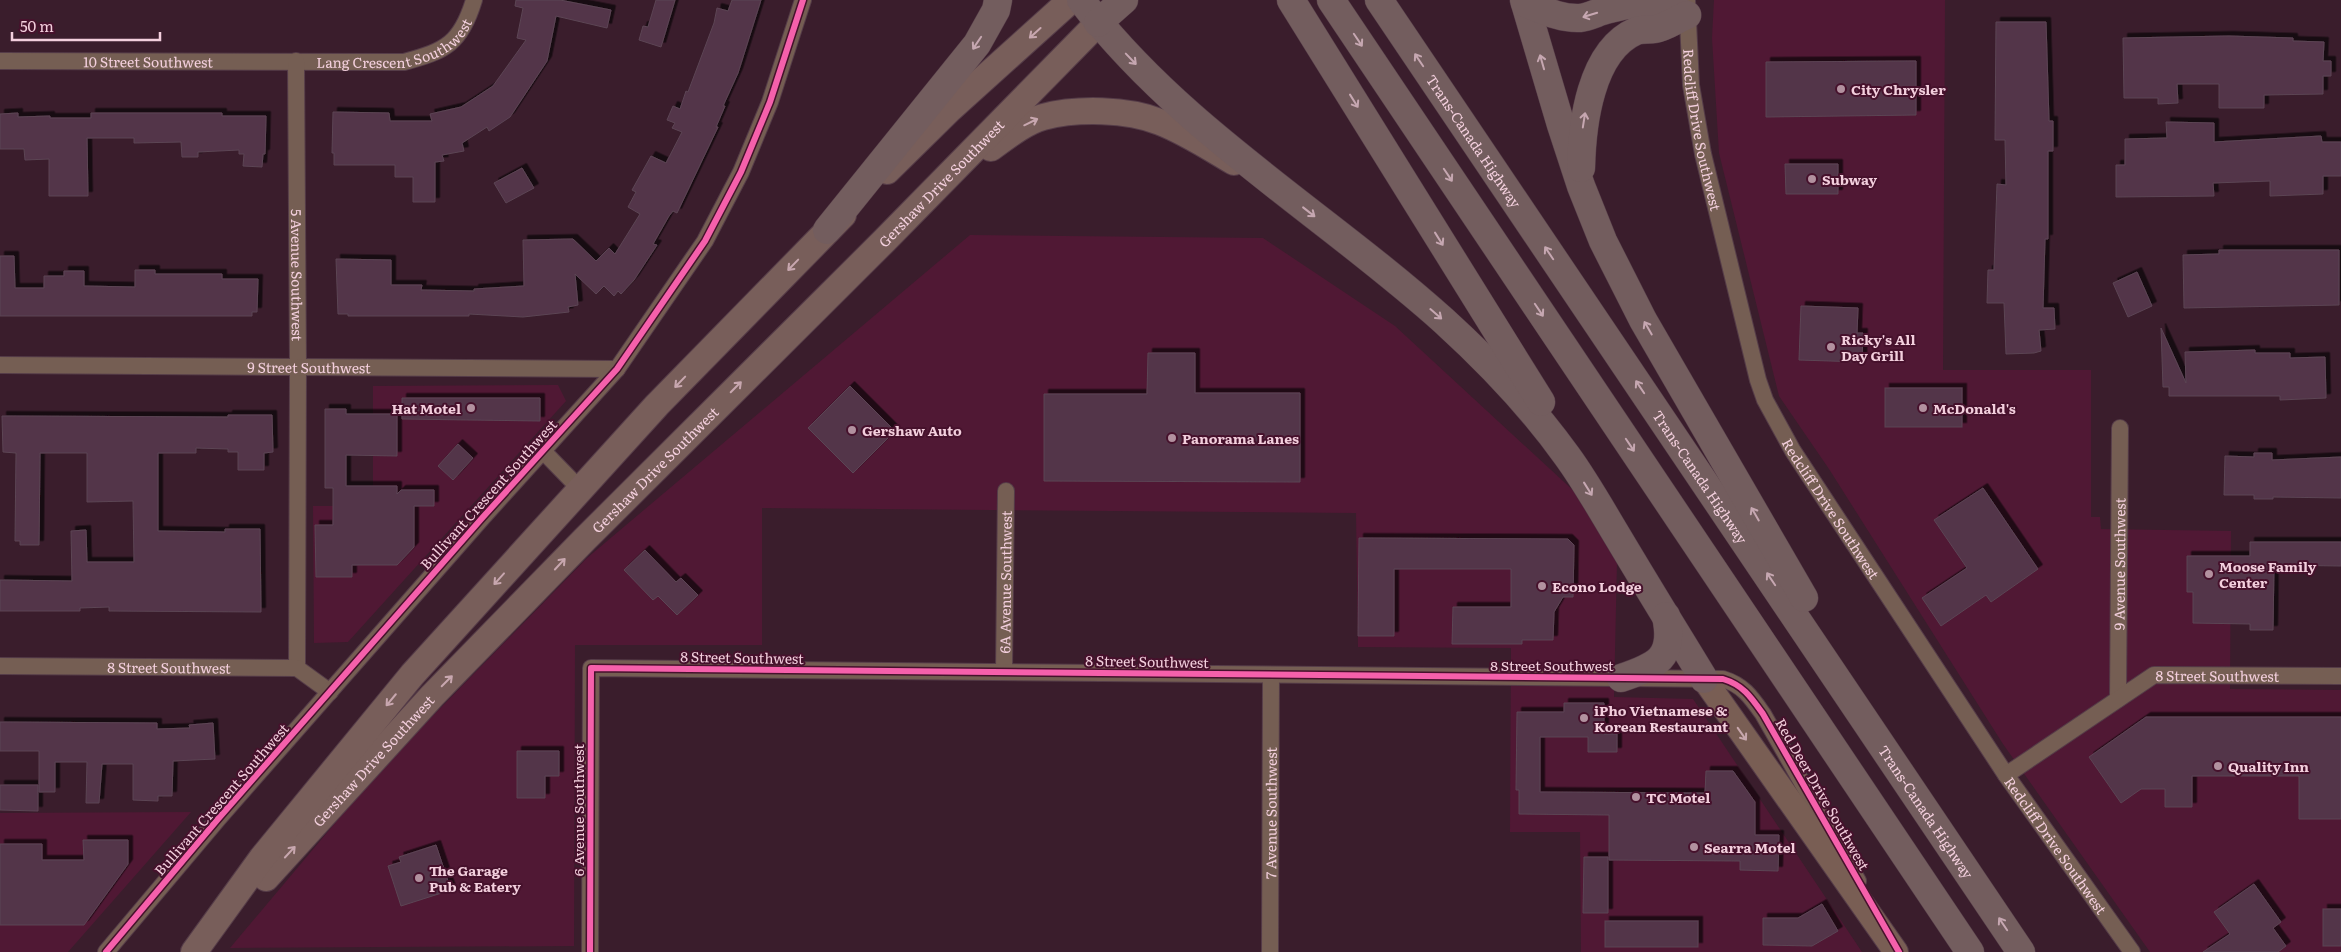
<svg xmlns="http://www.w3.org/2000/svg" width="2341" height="952" viewBox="0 0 2341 952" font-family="Literata,serif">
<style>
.built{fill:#501834}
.building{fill:#52344a;stroke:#5c4554;filter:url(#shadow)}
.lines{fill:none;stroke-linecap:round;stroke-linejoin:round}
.street-casing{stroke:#553c48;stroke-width:18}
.secondary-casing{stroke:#553c48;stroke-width:26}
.primary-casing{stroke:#553c48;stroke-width:28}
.highway-casing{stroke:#553c48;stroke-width:29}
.street{stroke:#755e53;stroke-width:16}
.secondary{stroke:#795e54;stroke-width:24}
.primary{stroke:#785e5a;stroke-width:26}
.highway{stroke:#735d5e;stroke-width:28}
.cycleway-casing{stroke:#46112c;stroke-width:9}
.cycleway{stroke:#f560ab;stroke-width:6}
.oneway{stroke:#c6a7b1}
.oneway2{stroke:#c8a7af}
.oneway3{stroke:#c8a7ad}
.poi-dot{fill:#b2919f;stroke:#46112c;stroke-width:2}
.labels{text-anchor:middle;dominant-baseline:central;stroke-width:4;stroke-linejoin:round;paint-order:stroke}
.street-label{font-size:14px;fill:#f3cfdd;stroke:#46112c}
.poi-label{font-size:14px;font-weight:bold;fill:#f3cfdd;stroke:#46112c;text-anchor:start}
</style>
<defs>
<filter id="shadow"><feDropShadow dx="4.5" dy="-4.5" stdDeviation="0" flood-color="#0009"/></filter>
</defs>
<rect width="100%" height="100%" fill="#3a1d2c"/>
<!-- built -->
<g class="built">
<path d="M1714 0H1945L1943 370H2091V517H2100L2101 529 2231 531 2230 689 2341 690V952H2150L2003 744 1829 469 1779 396 1719 153 1712 38Z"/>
<path d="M970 235 1263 238 1395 326 1577 494 1617 561 1614 697 1693 699 1862 952H1581L1580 832H1510L1511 648 1358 647 1356 513 762 508V645H575L574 946 230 948 378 772 587 558Z"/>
<path d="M558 385 566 401 348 642 314 643 313 506H373V386Z"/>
<path d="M191 812 68 952H0V813Z"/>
</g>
<!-- building -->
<g class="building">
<path d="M516 0H560L611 10 607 28 556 16 547 61 510 117 489 131 487 127 462 143 464 151 442 155 444 161 435 162V202H413V177H395V165H334V153H332L333 112 389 113 390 121H432L430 114 461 107 493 86 526 40 517 38 523 8 515 6Z"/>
<path d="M656 0H675L661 47 639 40 643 26 648 27Z"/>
<path d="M732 0H761L738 73 723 106H725L716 127H718L677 213 673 211 669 216 653 244 657 245 634 280 621 294 618 291 614 296 604 286 596 294 575 274 578 305 568 307 569 312 523 317 469 314V316H348V314H338L336 259 391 260V285H422L421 290 474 291V289L524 286 523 240 573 239 596 261 609 248 615 254 640 214 628 207 636 192 632 190 651 156 666 163 682 132 672 128 675 123 667 120 673 106 680 109 686 91 688 92 714 23 717 8 728 11Z"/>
<path d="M1996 22H2046L2049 121H2053V151H2048V239H2045L2043 308H2054L2055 329 2039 330 2041 351 2034 353 2006 354 2004 303H1987L1988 270H1994L1997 184 2006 185 2005 140H1995Z"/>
<path d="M2229 36 2293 38V41L2324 42 2323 61H2331V76H2323V94L2264 95V108H2219V84H2177L2178 103 2158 104V98H2124L2123 38Z"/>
<path d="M1916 61V115L1766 117V62Z"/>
<path d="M18 113V117L50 116V118H91V113H222V116H266L265 154H263L262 167 243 166 244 154H239V150L198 152V157H182L181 142 134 143V138H87L88 196H49V159L25 160 24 149H0V114Z"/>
<path d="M2166 122 2214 123V142L2321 136 2322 142H2341V176H2323V194L2270 196V181L2213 183 2214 196 2116 197V165H2125V139L2167 138Z"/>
<path d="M1785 164H1838V194H1786Z"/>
<path d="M522 168 534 188 506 203 494 183Z"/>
<path d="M2219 250H2339V305L2184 308 2183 255 2219 254Z"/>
<path d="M0 256H14L15 288H44V276H64V271H84V286L135 287V270H155V274H222V279H258L257 312H252V316H0Z"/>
<path d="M2137 272 2152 306 2128 317 2113 283Z"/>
<path d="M1801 306 1858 308 1857 333H1863L1862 362 1799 360Z"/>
<path d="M2161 328 2186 383 2185 352 2255 350V353H2290V358L2325 357 2326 398 2280 400V396H2169V387H2163Z"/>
<path d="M1148 353H1195V393H1300V482L1044 481V394H1147Z"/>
<path d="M850 386 895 431 853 473 808 428Z"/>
<rect x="1885" y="388" width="77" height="39"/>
<path d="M402 398H540V421L402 419Z"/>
<path d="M325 409H346V414H397V456L346 455V486H397V494L401 490H434V506H414V547L397 565H352V577H316L315 525H333V488H325Z"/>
<path d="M228 415H272L273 452 264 453V470H238V452H228V449L196 448V453H158V531L225 532V529H260L261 612 109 611V607L80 608V611H0V580L72 581 71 531 86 530 87 562H134L133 501 87 502V453H40L39 545H20V541H15L16 453 3 452 2 416 228 417Z"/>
<path d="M458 444 473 458 453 480 438 466Z"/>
<path d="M2254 453H2272V460L2341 457V498L2273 497V499H2254V495H2224L2225 456 2254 457Z"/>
<path d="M1983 488 2038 569 1991 602 1986 595 1941 626 1922 598 1967 568 1934 520Z"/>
<path d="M1359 538 1568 539 1574 545 1573 597H1563L1554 612 1553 640H1522V644H1452L1453 607H1511V569H1394V636H1358Z"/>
<path d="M2250 542H2341V566L2274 565 2273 630H2250V624L2193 623V592H2187V556H2250Z"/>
<path d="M645 550 676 582 681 578 698 595 677 615 658 596 653 600 624 570Z"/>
<path d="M1564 703H1604V734H1617V752H1588V737H1540V792L1705 793 1706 771H1733L1755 802V835H1779L1778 871 1740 870V861L1609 860V815L1519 814V790H1516L1517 712H1564Z"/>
<path d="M2146 717H2341V819H2299V776H2192V807H2165V789H2141L2121 803 2089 757Z"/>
<path d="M0 722 157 723V729L190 728 189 725 213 723 215 759 173 761 172 796H158V801L133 800V764H102L99 803H86L87 762H55V792H39V751H0Z"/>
<path d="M517 751H559V776H545V798H517Z"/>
<path d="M0 785H38V811L0 810Z"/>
<path d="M83 840H128V864L84 925H0V844H42V860H84Z"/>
<path d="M436 845 451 890 401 906 388 866 401 862 399 857Z"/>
<path d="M1584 857H1608V913H1583Z"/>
<path d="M2254 884 2281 922 2273 928 2286 946 2278 952H2203L2230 934 2214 912Z"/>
<path d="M1822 904 1838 931 1812 946 1763 945V918H1798Z"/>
<rect x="2323" y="909" width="18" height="37"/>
<rect x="1605" y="921" width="93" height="26"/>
</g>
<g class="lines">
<defs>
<g id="street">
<path id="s1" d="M1687 0 1691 85 1703 154 1758 380 1765 400 1793 451 2006 775 2132 952"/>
<path id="s2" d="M0 61 404 62C446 51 461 43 474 0"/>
<path id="s3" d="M296 61 298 367 297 668"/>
<path id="s4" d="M0 365 617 369"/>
<path d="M543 451 580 489"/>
<path id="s5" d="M0 666 297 668 330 692"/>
<path id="s6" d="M1004 672 1006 491"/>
<path id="s7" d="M2118 699 2120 428"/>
<path id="s8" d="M2006 775 2154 675 2341 676"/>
<path d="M106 952 218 819 483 517 617 369 705 241 741 172 770 102 803 0"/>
<path d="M590 952 591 668 1723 679C1743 685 1751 697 1763 714L1858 881"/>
<path id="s9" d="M1270 952 1271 675"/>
</g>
<path id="secondary" d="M1704 679 1896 952"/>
<g id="primary">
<path d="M991 148C1006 137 1025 122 1043 117 1077 108 1128 109 1160 122 1186 132 1210 148 1234 162"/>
<path d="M887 171 950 109 1071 0"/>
<path id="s10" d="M266 878 432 696 584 540 885 240 1098 23"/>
<path d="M194 952 262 858 412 675 657 405 843 215"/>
</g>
<g id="highway">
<path d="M1081 0C1180 130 1324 213 1444 321 1489 362 1532 407 1567 456 1586 482 1602 511 1619 539 1647 586 1676 633 1704 679"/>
<path d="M1291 0 1541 402"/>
<path d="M1331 0 1970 952"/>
<path id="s11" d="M1379 0 2021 952"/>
<path d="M1524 0 1561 125 1581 186 1603 241 1643 320 1804 598"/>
<path d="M1525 3C1543 10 1561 19 1580 18 1589 17 1598 12 1606 10 1645 0 1650 0 1687 15"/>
<path d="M1098 23 1124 0"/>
<path d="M1581 168C1582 125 1590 51 1636 31 1642 29 1649 30 1655 29 1666 27 1677 19 1687 15"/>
<path d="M827 230 977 44 996 10 998 0"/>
<path d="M1621 678C1657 666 1675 658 1666 616"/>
</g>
</defs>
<!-- street casing -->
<use href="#street" class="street-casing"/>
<!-- secondary casing -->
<use href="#secondary" class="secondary-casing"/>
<!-- primary casing -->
<use href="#primary" class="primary-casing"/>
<!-- highway casing -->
<use href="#highway" class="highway-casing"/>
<!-- street -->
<use href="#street" class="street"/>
<!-- secondary -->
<use href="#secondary" class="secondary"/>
<!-- primary -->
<use href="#primary" class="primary"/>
<!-- highway -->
<use href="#highway" class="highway"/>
<defs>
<g id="cycleway">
<path d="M106 952 218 819 483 517 617 369 705 241 741 172 770 102 803 0"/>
<path d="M590 952 591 668 1723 679C1743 685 1751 697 1763 714L1899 952"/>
</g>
</defs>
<!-- cycleway casing -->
<use href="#cycleway" class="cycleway-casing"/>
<!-- cycleway -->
<use href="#cycleway" class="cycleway"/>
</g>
<!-- one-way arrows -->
<defs><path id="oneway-shaft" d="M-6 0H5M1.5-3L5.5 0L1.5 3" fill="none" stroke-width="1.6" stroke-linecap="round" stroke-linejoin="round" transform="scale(1.25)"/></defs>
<g class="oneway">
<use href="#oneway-shaft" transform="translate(1590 15) rotate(163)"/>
<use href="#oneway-shaft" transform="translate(1358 40) rotate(56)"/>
<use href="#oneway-shaft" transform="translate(977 43) rotate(124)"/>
<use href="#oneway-shaft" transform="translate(1131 59) rotate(46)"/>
<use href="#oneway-shaft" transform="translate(1419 60) rotate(-124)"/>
<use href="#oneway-shaft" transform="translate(1542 62) rotate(-106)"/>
<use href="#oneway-shaft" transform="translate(1354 101) rotate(58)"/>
<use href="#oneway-shaft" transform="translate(1584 120) rotate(-81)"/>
<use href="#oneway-shaft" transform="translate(1448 175) rotate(56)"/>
<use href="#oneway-shaft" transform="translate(1309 212) rotate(38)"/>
<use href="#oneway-shaft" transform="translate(1439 239) rotate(58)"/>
<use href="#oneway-shaft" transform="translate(1549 253) rotate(-124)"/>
<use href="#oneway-shaft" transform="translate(1539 310) rotate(56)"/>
<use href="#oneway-shaft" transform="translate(1436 314) rotate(41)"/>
<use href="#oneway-shaft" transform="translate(1648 328) rotate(-120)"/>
<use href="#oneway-shaft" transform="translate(1640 387) rotate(-124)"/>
<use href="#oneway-shaft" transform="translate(1630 445) rotate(56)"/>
<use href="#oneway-shaft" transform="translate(1588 489) rotate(58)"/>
<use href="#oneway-shaft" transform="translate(1755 514) rotate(-120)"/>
<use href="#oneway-shaft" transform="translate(1771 579) rotate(-124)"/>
<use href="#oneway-shaft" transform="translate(2003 924) rotate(-124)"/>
</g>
<g class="oneway2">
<use href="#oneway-shaft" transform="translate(1035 33) rotate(138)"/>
<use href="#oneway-shaft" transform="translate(1031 122) rotate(-26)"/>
<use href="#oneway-shaft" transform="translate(793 265) rotate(134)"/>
<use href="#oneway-shaft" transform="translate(680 382) rotate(134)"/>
<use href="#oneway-shaft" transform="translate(736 387) rotate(-45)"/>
<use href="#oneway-shaft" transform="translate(560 564) rotate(-47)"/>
<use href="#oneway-shaft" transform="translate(499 579) rotate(132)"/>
<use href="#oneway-shaft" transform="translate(447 681) rotate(-45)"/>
<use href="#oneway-shaft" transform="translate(391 700) rotate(130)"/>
<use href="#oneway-shaft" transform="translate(290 852) rotate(-47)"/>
</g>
<use class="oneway3" href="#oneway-shaft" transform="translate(1742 734) rotate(55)"/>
<!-- markers -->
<g class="poi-dot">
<circle cx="1841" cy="89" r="5"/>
<circle cx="1812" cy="179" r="5"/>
<circle cx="1831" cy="347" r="5"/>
<circle cx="471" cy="408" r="5"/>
<circle cx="1923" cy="408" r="5"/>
<circle cx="852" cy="430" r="5"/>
<circle cx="1172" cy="438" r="5"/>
<circle cx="2209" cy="574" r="5"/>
<circle cx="1542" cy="586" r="5"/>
<circle cx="1584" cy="718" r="5"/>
<circle cx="2218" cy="766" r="5"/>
<circle cx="1636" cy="797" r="5"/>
<circle cx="1694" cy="847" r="5"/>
<circle cx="419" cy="878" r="5"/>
</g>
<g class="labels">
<!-- street labels -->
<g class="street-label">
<text stroke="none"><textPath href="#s2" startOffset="400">Lang Crescent Southwest</textPath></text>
<text stroke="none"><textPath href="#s2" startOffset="148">10 Street Southwest</textPath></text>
<text stroke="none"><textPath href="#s1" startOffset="131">Redcliff Drive Southwest</textPath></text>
<text stroke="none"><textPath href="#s11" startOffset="170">Trans-Canada Highway</textPath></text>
<text stroke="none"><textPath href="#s10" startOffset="969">Gershaw Drive Southwest</textPath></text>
<text stroke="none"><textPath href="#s3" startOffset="214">5 Avenue Southwest</textPath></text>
<text stroke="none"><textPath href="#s4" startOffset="309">9 Street Southwest</textPath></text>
<text stroke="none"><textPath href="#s10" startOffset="564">Gershaw Drive Southwest</textPath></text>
<text stroke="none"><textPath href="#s11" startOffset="575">Trans-Canada Highway</textPath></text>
<text transform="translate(488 494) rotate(-48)">Bullivant Crescent Southwest</text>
<text stroke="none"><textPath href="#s1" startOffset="536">Redcliff Drive Southwest</textPath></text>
<text stroke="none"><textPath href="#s7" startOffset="135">9 Avenue Southwest</textPath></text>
<text stroke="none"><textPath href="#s6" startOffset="90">6A Avenue Southwest</textPath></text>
<text transform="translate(742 657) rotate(1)">8 Street Southwest</text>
<text transform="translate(1147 661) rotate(1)">8 Street Southwest</text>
<text x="1552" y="665">8 Street Southwest</text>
<text stroke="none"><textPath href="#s5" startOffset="169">8 Street Southwest</textPath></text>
<text stroke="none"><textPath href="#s8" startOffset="242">8 Street Southwest</textPath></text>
<text stroke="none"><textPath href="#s10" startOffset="159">Gershaw Drive Southwest</textPath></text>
<text transform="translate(1823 794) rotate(60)">Red Deer Drive Southwest</text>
<text transform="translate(221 799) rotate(-49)">Bullivant Crescent Southwest</text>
<text transform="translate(578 810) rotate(-90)">6 Avenue Southwest</text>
<text stroke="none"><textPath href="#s11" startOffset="979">Trans-Canada Highway</textPath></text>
<text stroke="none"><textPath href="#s9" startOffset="139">7 Avenue Southwest</textPath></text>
<text stroke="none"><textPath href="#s1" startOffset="941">Redcliff Drive Southwest</textPath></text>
</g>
<!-- poi labels -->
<g class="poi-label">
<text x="1851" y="89">City Chrysler</text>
<text x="1822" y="179">Subway</text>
<text x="1841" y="339">Ricky's All<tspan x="1841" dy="16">Day Grill</tspan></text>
<text x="461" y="408" text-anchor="end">Hat Motel</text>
<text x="1933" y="408">McDonald's</text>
<text x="862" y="430">Gershaw Auto</text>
<text x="1182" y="438">Panorama Lanes</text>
<text x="2219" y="566">Moose Family<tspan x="2219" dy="16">Center</tspan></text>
<text x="1552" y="586">Econo Lodge</text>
<text x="1594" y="710">iPho Vietnamese &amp;<tspan x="1594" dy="16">Korean Restaurant</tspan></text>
<text x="2228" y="766">Quality Inn</text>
<text x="1646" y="797">TC Motel</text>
<text x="1704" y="847">Searra Motel</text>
<text x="429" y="870">The Garage<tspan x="429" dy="16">Pub &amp; Eatery</tspan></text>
</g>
</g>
<!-- scale -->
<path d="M12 32v8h148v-8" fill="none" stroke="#f3cfdd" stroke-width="2.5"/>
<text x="20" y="32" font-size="15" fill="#f3cfdd" stroke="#46112c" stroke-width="4" paint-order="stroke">50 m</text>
</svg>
